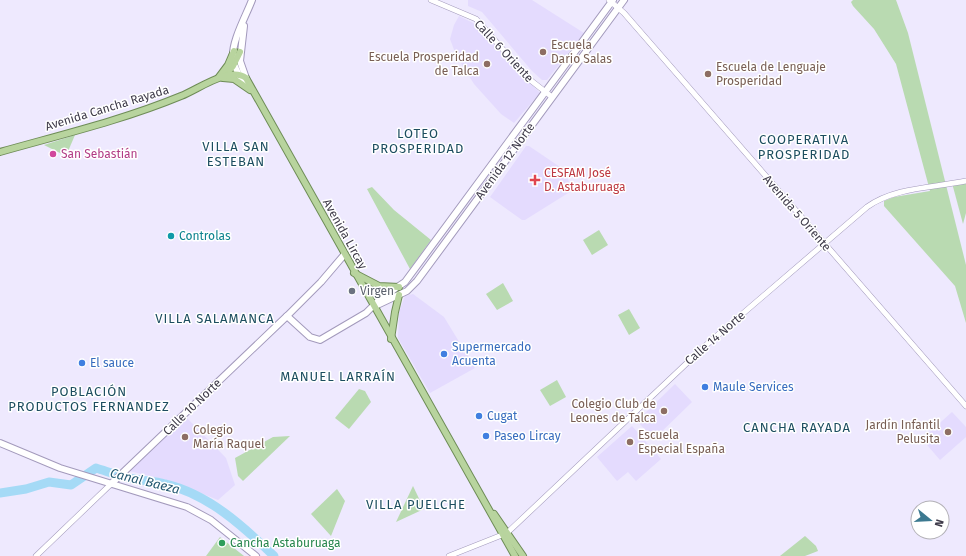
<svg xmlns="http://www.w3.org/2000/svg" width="966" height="556" viewBox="0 0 966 556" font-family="'Fira Sans',sans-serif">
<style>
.built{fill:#e4dbfe}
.green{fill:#b9dab1}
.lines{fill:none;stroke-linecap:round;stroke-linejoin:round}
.river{stroke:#a5daf6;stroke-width:9}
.tertiary-casing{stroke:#a39abc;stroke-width:6}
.secondary-casing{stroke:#a39abc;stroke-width:8}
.primary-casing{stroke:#6e8c57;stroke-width:8}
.tertiary{stroke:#fff;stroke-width:5}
.secondary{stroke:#fff;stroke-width:6}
.primary{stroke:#b8d49e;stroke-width:6}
.education-dot{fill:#8d6e63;stroke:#fff;stroke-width:1.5}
.hotel-dot{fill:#d1479c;stroke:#fff;stroke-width:1.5}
.health-dot{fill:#e0444e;stroke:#fff;stroke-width:1.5}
.culture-dot{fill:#0f9aa8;stroke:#fff;stroke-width:1.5}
.worship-dot{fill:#6b7280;stroke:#fff;stroke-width:1.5}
.shop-dot{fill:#3f7fe0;stroke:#fff;stroke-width:1.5}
.leisure-dot{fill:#2e9e5b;stroke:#fff;stroke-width:1.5}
.labels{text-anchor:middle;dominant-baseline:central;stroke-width:3;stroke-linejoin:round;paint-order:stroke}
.education-label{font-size:12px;fill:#785e54;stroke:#fff;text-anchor:start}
.street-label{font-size:12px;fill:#3e3a49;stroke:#fff}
.hotel-label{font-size:12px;fill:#b23c85;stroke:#fff;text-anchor:start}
.health-label{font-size:12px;fill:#be3a42;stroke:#fff;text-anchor:start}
.culture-label{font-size:12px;fill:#0d838f;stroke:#fff;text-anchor:start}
.worship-label{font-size:12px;fill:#5b616d;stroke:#fff;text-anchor:start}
.shop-label{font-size:12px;fill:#366cbe;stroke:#fff;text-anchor:start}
.leisure-label{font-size:12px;fill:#27864d;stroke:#fff;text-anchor:start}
.neighbourhood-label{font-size:13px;letter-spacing:1px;fill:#1c4d5f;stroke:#fff}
.water-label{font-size:13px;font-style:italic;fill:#245871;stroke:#fff}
</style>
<rect width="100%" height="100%" fill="#eee9fe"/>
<!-- built -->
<g class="built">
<path d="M468 0H532L584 33 547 80H542L532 71 482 12 468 6Z"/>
<path d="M459 16 473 23 540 93 514 123 501 114 474 84 456 55 450 39 454 25Z"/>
<path d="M526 146H529L563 169 573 190 525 220H522L490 197Z"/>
<path d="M413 294 444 317 475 368 430 393 398 338 399 312 405 296Z"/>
<path d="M675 384 692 402 654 439 637 421Z"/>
<path d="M952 412 966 427V437L940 460 922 439Z"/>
<path d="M185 416 226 458 235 485 218 500 171 481 129 471Z"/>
<path d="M632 426 661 459 636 481 628 472 617 481 597 457Z"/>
</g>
<!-- green -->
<g class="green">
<path d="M853 0H896L908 33 966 265V323L955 286 884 206V201L894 197 930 191 896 64 874 29 853 6 851 2Z"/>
<path d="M75 135 66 156 44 145Z"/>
<path d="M966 180V213L963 224 952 183Z"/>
<path d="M372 187 394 210 431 240 410 269 367 189Z"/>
<path d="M599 230 608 245 592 255 583 240Z"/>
<path d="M503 283 513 301 497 310 486 294Z"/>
<path d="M629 309 640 328 629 335 618 315Z"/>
<path d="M557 380 566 397 550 406 540 390Z"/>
<path d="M359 389 365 391 371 402 349 429 335 418Z"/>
<path d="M290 436 243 481 238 476 235 458 273 437Z"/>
<path d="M413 486 424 509 396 522Z"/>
<path d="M337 489 345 501 331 536 311 514Z"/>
<path d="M805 536 816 546 818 551 805 556H780Z"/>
<path d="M220 537 244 556H206Z"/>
</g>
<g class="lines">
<!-- river -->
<path class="river" d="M0 493 26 489 49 482 71 485 96 468C109 472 122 477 134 479 144 481 155 481 165 484 208 494 243 526 274 556"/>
<defs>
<g id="tertiary">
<path d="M431 0 476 19 529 79 552 97"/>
<path d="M609 0 624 13 966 406"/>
<path d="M36 556 111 484"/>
<path d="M449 556 507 533 705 346 867 207C895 187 933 188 966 181"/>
</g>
<g id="secondary">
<path d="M244 26 240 61 247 81"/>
<path d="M245 85C240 77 234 68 233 59 231 42 246 16 252 0"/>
<path d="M373 307 407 291 417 281 624 0"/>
<path d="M287 316 310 337 320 340 366 313 381 298 405 282 613 0"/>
<path d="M0 443 60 468 187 507 211 520 256 556"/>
<path d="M111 484 287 316 321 282 344 255"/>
</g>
<g id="primary">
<path d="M225 75 233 66 240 52"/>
<path d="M219 77 228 65 234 51"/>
<path d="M223 78 234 79 250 90"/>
<path d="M0 152C60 135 123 120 181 96 199 89 229 66 246 78L515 556"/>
<path d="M354 273 379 286 399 287"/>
<path d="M391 339 395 312 399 295"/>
<path d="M494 514 523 556"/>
</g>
</defs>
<!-- tertiary casing -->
<use href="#tertiary" class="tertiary-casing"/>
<!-- secondary casing -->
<use href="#secondary" class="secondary-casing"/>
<!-- primary casing -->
<use href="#primary" class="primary-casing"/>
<!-- tertiary -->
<use href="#tertiary" class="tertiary"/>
<!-- secondary -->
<use href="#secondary" class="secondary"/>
<!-- primary -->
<use href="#primary" class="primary"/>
</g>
<!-- markers -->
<g class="education-dot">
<circle cx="543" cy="52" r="4"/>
<circle cx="487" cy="64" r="4"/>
<circle cx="708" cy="74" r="4"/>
<circle cx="664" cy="411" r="4"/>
<circle cx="948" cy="432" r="4"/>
<circle cx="185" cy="437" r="4"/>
<circle cx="630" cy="442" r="4"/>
</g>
<circle class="hotel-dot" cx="53" cy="154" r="4"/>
<path class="health-dot" d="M533 174h4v4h4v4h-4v4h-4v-4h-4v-4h4z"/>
<circle class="culture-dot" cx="171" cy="236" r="4"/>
<circle class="worship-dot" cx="352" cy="291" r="4"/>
<g class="shop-dot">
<circle cx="444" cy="354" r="4"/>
<circle cx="82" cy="363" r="4"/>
<circle cx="705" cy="387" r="4"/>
<circle cx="479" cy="416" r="4"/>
<circle cx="486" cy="436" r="4"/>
</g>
<circle class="leisure-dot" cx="222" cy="543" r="4"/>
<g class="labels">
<!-- education labels -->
<g class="education-label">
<text x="551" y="45">Escuela<tspan x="551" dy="14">Dario Salas</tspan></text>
<text x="479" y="57" text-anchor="end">Escuela Prosperidad<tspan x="479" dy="14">de Talca</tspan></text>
<text x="716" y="67">Escuela de Lenguaje<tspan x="716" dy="14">Prosperidad</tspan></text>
<text x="656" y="404" text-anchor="end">Colegio Club de<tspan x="656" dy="14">Leones de Talca</tspan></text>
<text x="940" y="425" text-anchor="end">Jardín Infantil<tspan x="940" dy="14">Pelusita</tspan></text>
<text x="193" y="430">Colegio<tspan x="193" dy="14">María Raquel</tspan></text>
<text x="638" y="435">Escuela<tspan x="638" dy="14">Especial España</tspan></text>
</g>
<!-- street labels -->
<g class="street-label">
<text transform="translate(504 51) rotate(47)">Calle 6 Oriente</text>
<text transform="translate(107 108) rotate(-17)">Avenida Cancha Rayada</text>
<text transform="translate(505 161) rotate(-54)">Avenida 12 Norte</text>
<text transform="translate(797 213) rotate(49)">Avenida 5 Oriente</text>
<text transform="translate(345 234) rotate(61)">Avenida Lircay</text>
<text transform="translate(715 338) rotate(-41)">Calle 14 Norte</text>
<text transform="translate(192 407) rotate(-44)">Calle 10 Norte</text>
</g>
<!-- hotel labels -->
<g class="hotel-label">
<text x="61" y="154">San Sebastián</text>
</g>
<!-- health labels -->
<g class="health-label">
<text x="544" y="173">CESFAM José<tspan x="544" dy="14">D. Astaburuaga</tspan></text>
</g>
<!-- culture labels -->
<g class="culture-label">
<text x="179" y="236">Controlas</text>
</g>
<!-- worship labels -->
<g class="worship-label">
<text x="360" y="291">Virgen</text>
</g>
<!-- shop labels -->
<g class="shop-label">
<text x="452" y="347">Supermercado<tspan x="452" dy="14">Acuenta</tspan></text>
<text x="90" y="363">El sauce</text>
<text x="713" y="387">Maule Services</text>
<text x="487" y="416">Cugat</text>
<text x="494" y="436">Paseo Lircay</text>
</g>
<!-- leisure labels -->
<g class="leisure-label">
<text x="230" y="543">Cancha Astaburuaga</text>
</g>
<!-- neighbourhood labels -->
<g class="neighbourhood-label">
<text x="418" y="133">LOTEO<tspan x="418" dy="15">PROSPERIDAD</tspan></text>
<text x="804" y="139">COOPERATIVA<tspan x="804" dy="15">PROSPERIDAD</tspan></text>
<text x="236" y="146">VILLA SAN<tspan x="236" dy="15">ESTEBAN</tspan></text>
<text x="215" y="318">VILLA SALAMANCA</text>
<text x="338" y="376">MANUEL LARRAÍN</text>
<text x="89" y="391">POBLACIÓN<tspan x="89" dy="15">PRODUCTOS FERNANDEZ</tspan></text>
<text x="797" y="427">CANCHA RAYADA</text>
<text x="416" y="504">VILLA PUELCHE</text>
</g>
<!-- water labels -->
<g class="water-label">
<text transform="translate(145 481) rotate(14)">Canal Baeza</text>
</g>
</g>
<!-- north arrow -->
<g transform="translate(930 520) rotate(108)"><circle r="19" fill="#ffffff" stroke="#b2b0b6"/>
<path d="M0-3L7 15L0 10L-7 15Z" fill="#3c7990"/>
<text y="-6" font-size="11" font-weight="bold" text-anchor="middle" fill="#3e3a49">N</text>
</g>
</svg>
